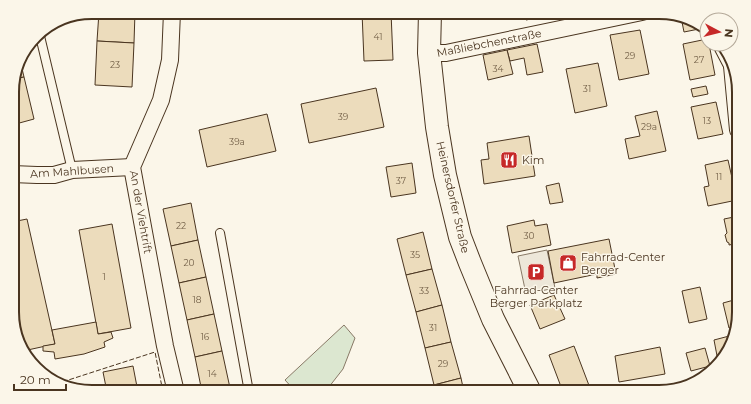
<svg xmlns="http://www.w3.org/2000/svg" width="751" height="404" viewBox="0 0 751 404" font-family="Montserrat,sans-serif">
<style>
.green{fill:#dce7d0;stroke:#887966}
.parking{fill:#ede7d9;stroke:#887966}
.building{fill:#ecdcbc;stroke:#4a3520}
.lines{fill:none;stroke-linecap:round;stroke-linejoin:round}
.service-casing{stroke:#4a3520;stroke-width:10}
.minor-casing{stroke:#4a3520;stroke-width:18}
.secondary-casing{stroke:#4a3520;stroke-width:24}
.service{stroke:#fbf6e9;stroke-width:8}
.minor{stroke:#fbf6e9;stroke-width:16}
.secondary{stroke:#fbf6e9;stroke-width:22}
.fence{stroke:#4a3520;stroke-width:1;stroke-dasharray:5 2;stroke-linecap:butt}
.labels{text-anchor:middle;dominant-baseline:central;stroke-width:3;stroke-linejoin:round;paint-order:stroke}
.number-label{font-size:9px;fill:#725f47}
.street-label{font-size:11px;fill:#4a3520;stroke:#fbf6e9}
.poi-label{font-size:11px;fill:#4a3520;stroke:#fbf6e9;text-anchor:start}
.rim{fill:none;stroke:#4a3520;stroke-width:2}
</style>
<rect width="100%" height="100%" fill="#fbf6e9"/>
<!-- green -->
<path class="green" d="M344 325 355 338 343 369 325 392H296L285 380Z"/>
<!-- parking -->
<path class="parking" d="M547 250 555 288 526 294 518 256Z"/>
<!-- building -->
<g class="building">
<path d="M99 12H135L134 43 97 41Z"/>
<path d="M362 12H391L393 60 364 61Z"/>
<path d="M534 12H540L541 17 526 20 525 14Z"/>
<path d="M681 17 694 20 698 23 699 29 684 32Z"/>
<path d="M640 30 649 74 619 80 610 35Z"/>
<path d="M707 39V44H709L715 75 690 80 683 44Z"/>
<path d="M97 41 134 43 132 87 95 85Z"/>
<path d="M537 44 543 72 527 75 524 58 510 61 507 50Z"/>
<path d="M507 50 513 74 488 80 483 55Z"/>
<path d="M20 60 24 77 14 79Z"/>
<path d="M598 63 607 106 575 113 566 69Z"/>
<path d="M24 77 34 119 12 125V87L14 79Z"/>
<path d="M706 86 708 94 693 97 691 89Z"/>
<path d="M376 88 384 127 309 143 301 104Z"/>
<path d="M716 102 723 134 698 139 691 107Z"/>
<path d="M657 111 666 151 629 159 625 139 640 136 635 116Z"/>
<path d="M267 114 276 151 207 167 199 130Z"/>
<path d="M529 136 535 176 484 184 481 160 489 159 487 143Z"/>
<path d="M728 160 737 200 708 206 704 187 709 186 705 165Z"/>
<path d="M412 163 416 193 391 197 386 167Z"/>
<path d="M559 183 563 202 550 204 546 186Z"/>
<path d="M191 203 198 240 171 246 163 209Z"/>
<path d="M739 216V243L729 245V243L727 242 725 235 727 233 724 219Z"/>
<path d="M27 219 55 344 23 351 13 322 12 222Z"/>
<path d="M534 220 535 226 547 224 551 245 512 253 507 226Z"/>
<path d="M112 224 131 328 98 334 79 230Z"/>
<path d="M423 232 432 269 406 275 397 239Z"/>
<path d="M609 239 616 274 597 278V274L554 283 548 251Z"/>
<path d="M198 240 206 277 179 283 171 246Z"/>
<path d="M432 269 442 305 416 312 406 275Z"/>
<path d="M206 277 214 314 187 320 179 283Z"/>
<path d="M700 287 707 319 689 323 682 291Z"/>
<path d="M554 295 565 319 540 329 530 305Z"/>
<path d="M734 300 738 316 736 326 729 328 723 303Z"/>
<path d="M442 305 451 342 425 348 416 312Z"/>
<path d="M214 314 222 351 195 357 187 320Z"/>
<path d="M96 322 98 334 111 332 113 338 104 342 105 347 84 354 55 359 54 352 43 351V346L55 344 52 330Z"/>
<path d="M733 335 731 347 718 361 714 340Z"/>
<path d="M451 342 461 378 434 385 425 348Z"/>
<path d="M574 346 590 388 580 392H563L549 355Z"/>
<path d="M660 347 665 374 619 382 615 356Z"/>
<path d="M705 348 710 366 691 371 686 353Z"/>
<path d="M222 351 230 388 212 392H202L195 357Z"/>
<path d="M133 366 138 392H107L103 372Z"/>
<path d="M461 378 464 392H436L434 385Z"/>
</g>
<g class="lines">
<defs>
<g id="service">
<path d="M39 32 72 170"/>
<path d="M220 233 249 392"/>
</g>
<g id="minor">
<path d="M172 12 170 60 161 100 132 167 165 346 176 392"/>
<path d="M721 44 732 65"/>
<path d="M429 53H446L642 12"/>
<path d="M732 66 738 130"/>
<path d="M12 174 37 175H54L72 170 132 167"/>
</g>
<path id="secondary" d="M430 12 429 53 437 127 445 175 460 237 470 263 493 319 530 392"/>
</defs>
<!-- service casing -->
<use href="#service" class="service-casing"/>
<!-- minor casing -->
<use href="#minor" class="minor-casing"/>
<!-- secondary casing -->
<use href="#secondary" class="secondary-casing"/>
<!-- service -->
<use href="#service" class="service"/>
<!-- minor -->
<use href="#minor" class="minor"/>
<!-- secondary -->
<use href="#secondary" class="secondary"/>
<!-- fence -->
<path class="fence" d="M56 384 155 352 163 392"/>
</g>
<!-- icons -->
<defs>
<symbol id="restaurant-square" viewBox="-11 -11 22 22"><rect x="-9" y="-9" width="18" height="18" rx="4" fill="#c62828" stroke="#fbf6e9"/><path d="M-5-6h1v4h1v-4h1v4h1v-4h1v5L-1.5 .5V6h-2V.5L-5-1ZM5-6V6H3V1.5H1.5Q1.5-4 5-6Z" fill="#fff"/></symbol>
<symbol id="shop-square" viewBox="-11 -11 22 22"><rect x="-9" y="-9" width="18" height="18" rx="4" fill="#c62828" stroke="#fbf6e9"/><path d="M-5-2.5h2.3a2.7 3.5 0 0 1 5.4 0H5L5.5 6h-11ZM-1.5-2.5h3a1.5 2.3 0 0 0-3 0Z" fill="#fff"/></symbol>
<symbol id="parking-square" viewBox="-11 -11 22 22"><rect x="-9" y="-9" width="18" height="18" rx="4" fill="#c62828" stroke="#fbf6e9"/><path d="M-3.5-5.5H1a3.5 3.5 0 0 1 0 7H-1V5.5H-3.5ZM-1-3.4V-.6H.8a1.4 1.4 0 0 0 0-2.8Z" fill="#fff"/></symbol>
</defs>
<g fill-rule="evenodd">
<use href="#restaurant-square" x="499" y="150" width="20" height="20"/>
<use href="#shop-square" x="558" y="253" width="20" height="20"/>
<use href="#parking-square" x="526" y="262" width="20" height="20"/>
</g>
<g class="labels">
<!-- number labels -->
<g class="number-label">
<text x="378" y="36">41</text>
<text x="630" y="55">29</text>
<text x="699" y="59">27</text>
<text x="115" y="64">23</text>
<text x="498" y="68">34</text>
<text x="587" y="88">31</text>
<text x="343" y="116">39</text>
<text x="707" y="120">13</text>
<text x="649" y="126">29a</text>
<text x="237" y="141">39a</text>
<text x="719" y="176">11</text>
<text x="401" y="180">37</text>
<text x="181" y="225">22</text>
<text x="529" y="235">30</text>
<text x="415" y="254">35</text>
<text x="189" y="262">20</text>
<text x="104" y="276">1</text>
<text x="424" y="290">33</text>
<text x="197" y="299">18</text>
<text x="433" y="327">31</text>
<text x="205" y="336">16</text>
<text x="443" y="363">29</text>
<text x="212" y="373">14</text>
</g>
<!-- street labels -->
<g class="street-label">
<text transform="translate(489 43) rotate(-11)">Maßliebchenstraße</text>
<text transform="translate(72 171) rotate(-4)">Am Mahlbusen</text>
<text transform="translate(453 197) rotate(77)">Heinersdorfer Straße</text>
<text transform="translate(141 212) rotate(80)">An der Viehtrift</text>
</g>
<!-- poi labels -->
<g class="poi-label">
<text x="522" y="160">Kim</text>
<text x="581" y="257">Fahrrad-Center<tspan x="581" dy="13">Berger</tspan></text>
<text x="536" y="290" text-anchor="middle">Fahrrad-Center<tspan x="536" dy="13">Berger Parkplatz</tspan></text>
</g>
</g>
<!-- crop -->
<path d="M0 0H751V404H0ZM92 19H659A73 73 0 0 1 732 92V312A73 73 0 0 1 659 385H92A73 73 0 0 1 19 312V92A73 73 0 0 1 92 19Z" fill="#fbf6e9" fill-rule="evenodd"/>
<path class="rim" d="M92 19H659A73 73 0 0 1 732 92V312A73 73 0 0 1 659 385H92A73 73 0 0 1 19 312V92A73 73 0 0 1 92 19Z"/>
<!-- north arrow -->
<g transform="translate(719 32) rotate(97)"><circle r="19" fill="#fbf6e9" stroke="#b4a999"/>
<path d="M0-3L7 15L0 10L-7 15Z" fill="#c62828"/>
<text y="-6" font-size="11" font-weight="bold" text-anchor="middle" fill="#4a3520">N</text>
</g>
<!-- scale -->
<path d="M14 384v6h52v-6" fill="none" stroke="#4a3520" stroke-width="2"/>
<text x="20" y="384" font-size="12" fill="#4a3520" stroke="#fbf6e9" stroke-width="3" paint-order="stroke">20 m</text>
</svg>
